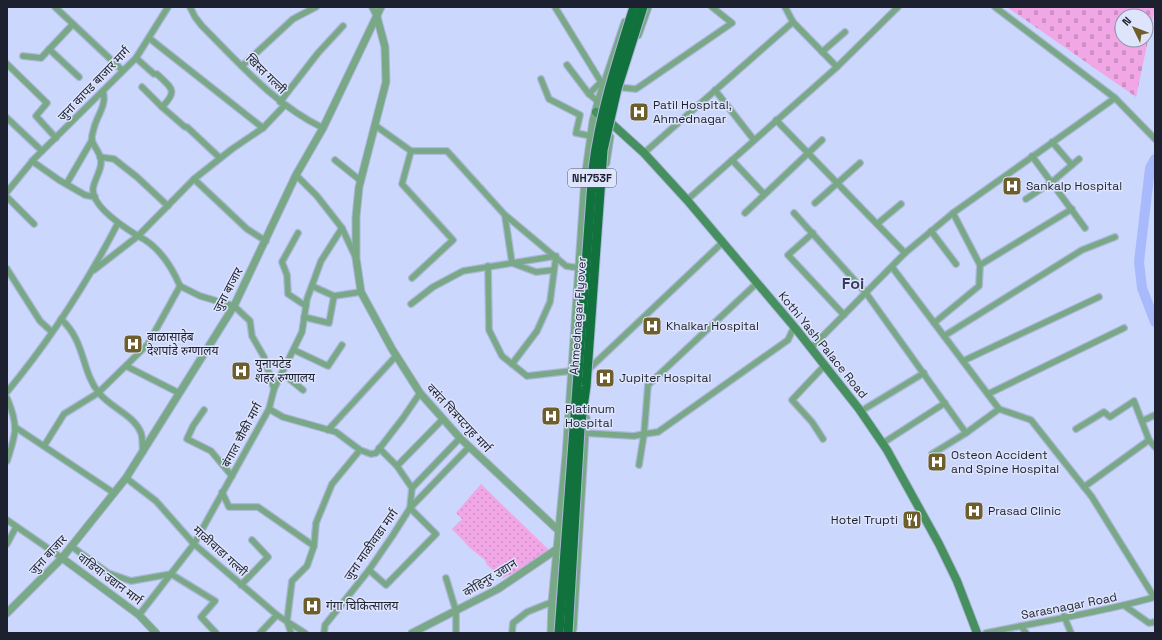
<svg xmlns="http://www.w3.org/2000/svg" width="1162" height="640" viewBox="0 0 1162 640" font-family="'Space Grotesk','Noto Sans Devanagari',sans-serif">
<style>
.cemetery{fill:url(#cemetery-stones);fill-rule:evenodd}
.park{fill:url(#park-dots)}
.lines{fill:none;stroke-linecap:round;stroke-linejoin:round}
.river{stroke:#a8bafb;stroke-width:10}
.minor-casing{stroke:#acb6d8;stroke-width:8}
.tertiary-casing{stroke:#acb6d8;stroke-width:9}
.secondary-casing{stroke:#acb6d8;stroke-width:10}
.minor{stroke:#79a886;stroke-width:5.5}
.tertiary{stroke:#79a886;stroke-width:7}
.secondary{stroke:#45905e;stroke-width:8}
.trunk-bridge-casing{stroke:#acb6d8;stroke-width:11;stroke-linecap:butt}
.trunk-bridge{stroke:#12723e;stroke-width:9}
.labels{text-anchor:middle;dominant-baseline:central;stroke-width:3;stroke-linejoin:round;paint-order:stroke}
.shield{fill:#dde4fc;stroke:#575c6c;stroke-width:1}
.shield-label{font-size:11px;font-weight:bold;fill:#1d212f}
.street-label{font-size:12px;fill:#1d212f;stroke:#dde4fc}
.poi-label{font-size:12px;fill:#1d212f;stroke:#dde4fc;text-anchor:start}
.district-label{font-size:16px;font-weight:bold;fill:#363e5e;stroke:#dde4fc}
</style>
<defs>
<pattern id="cemetery-stones" width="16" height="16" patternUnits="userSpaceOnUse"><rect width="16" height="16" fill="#f1a6e5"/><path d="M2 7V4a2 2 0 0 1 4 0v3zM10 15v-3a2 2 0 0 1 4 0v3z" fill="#ce8fc5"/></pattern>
<pattern id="park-dots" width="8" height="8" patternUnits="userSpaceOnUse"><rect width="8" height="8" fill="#f1a6e5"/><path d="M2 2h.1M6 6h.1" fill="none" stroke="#ce8fc5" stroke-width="1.8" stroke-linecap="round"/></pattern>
</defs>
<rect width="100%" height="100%" fill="#cbd7fd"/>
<!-- cemetery -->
<path class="cemetery" d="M1007 7H1155L1136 97ZM1122 16H1146V40H1122Z"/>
<!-- park -->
<path class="park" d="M481 484 550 551 523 569 503 578 487 565 485 560 470 548 452 529 462 519 456 513Z"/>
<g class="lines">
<!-- river -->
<path class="river" d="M1155 159 1150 168 1139 262 1142 288 1155 322"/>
<defs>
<g id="minor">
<path d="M55 7 122 70"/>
<path d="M190 7 195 17 202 26C239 63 275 105 323 128"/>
<path d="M372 7 377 17"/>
<path d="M555 7 601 82 608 85"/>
<path d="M785 7 793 22 837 67"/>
<path d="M995 7 1115 98 1155 139"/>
<path d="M149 38 263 128"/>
<path d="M49 49 79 77"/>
<path d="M822 52 845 32"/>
<path d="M23 56 41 58 73 24"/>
<path d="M136 58 154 74H157C171 88 179 90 162 107L185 127H187L220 158"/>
<path d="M7 64 47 103 36 116 56 138"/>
<path d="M567 65 589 94 601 82"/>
<path d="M242 66 293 19 316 7"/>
<path d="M541 79 549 99 580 115 576 133 591 136"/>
<path d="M142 87 162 107"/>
<path d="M616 87 636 89 732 23 712 7"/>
<path d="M715 90 754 140"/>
<path d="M103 91C107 106 97 115 94 128 93 132 91 137 92 140 94 148 102 154 101 163 101 171 94 180 93 189 92 207 125 228 138 236L194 179 232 149 263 128 284 106"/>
<path d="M589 94 601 104"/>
<path d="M280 102 318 53 343 26"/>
<path d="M7 118 42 151"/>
<path d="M776 120 905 253"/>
<path d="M376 126 411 151 402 184 453 240 412 278"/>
<path d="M1052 142 1072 165"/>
<path d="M411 151H447L504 214 566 266 579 268"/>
<path d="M644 153 793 22"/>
<path d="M1032 156 1085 228"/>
<path d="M100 157 114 159 137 177 168 206"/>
<path d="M335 160 361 181"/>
<path d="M732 160 764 194"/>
<path d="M32 161 59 180 85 195 95 197"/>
<path d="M296 175 317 196 342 228 356 258"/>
<path d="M194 179 247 229 266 241"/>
<path d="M67 183 92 140"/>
<path d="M7 192 34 159 136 58 168 7"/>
<path d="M7 197 34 224"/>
<path d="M1026 199 1052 182 1079 159"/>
<path d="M687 200 837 67 898 7"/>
<path d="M815 203 860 163"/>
<path d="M745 213 822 140"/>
<path d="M794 213 866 293 966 433"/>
<path d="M505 216 512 263 536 272 554 270"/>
<path d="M877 224 901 204"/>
<path d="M931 231 956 264"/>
<path d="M298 233 282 262 287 275 288 294 306 306"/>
<path d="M813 233 788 255 844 315"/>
<path d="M980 265 1072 209"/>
<path d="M488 266 489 330 502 356 527 376 571 371"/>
<path d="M892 267 999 409 1031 420 1092 497 1154 597"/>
<path d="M7 269 40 321 52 332"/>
<path d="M757 283 648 385 644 434 658 432 788 340 794 327"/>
<path d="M180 286 200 296 234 306 250 321 252 336 264 357 274 389"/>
<path d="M312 286 334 296 361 292"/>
<path d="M411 304 433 287 463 271 556 256 550 302 537 331 512 364"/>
<path d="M304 317 329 323 334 296"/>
<path d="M61 319C86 342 81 371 99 393 111 408 134 415 141 433 143 438 142 446 143 452"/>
<path d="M934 323 979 286 980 265 953 213"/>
<path d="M944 336 1082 250 1115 237"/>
<path d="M811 348 905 253 953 213 1115 98"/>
<path d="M294 350 328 366 342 345"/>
<path d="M963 361 1099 297"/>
<path d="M126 366 179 393"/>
<path d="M591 367 723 242"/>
<path d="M282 373 303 390"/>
<path d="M7 392C50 340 87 283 118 223"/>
<path d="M988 394 1124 328"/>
<path d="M7 398C19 426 16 434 7 461"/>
<path d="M866 408 924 373"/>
<path d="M269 409 283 417 336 432 360 450 371 454 376 453 403 418 420 393"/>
<path d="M204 410 193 426 187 439 211 451 232 476"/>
<path d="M1142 421 1155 415"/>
<path d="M15 427 114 493"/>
<path d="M1076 429 1104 412 1110 417 1134 401 1149 440"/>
<path d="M328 430 396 356"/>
<path d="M584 433 634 436 644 434 639 465"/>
<path d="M823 439 812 422 792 400 825 365"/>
<path d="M883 443 945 403"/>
<path d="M44 446 64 414 98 393 148 344 180 286C171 265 159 246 138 236L94 270"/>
<path d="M932 454 966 433 999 409"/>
<path d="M397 466 442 420"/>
<path d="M126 478 156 501 194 544 277 615 305 633"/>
<path d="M1084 487 1149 440 1155 447"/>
<path d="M412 488 460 438"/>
<path d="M222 492 229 507H258L314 546"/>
<path d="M7 520 62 558"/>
<path d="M7 544 16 527"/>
<path d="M71 546 108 573 131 581 171 574 215 601 201 617 216 633"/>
<path d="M369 570 386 585 436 534 410 508 469 447"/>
<path d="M446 578 456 611V633"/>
<path d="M241 585 268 557 252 540"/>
<path d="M1125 606 1149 623 1155 622"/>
<path d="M139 615 194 544 269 409 274 389 302 332 307 299 321 261 342 228"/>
<path d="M1064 616 1071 633"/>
<path d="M1021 626 1026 633"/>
<path d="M260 633 277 615"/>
<path d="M291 633 287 621 292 581 307 566 314 546 316 523 332 484 360 450"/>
<path d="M324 633 325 625 369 570 393 535 410 508 412 488 397 466 379 448"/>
<path d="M512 633 513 623 527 612 552 602"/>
<path d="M986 633C1042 621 1100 613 1155 597"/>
</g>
<g id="tertiary">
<path d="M377 17 385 47 386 82 359 187 356 217V258L361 292 392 349 420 393 460 438 559 531H562"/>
<path d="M638 35 648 7"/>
<path d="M606 163 610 137"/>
<path d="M62 558 139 615 156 633"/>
<path d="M7 613 62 558 126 478 234 306 296 175 323 128 381 7"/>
<path d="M573 629 586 418"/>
<path d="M412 633 498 589 560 547"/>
<path d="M551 633 552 602 566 455 585 178 593 121 598 102 625 22"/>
</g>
<path id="secondary" d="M596 112 612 124 644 153 687 200 796 329 859 409 887 450 939 544 957 581 977 633"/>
</defs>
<!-- minor casing -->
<use href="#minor" class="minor-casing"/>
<!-- tertiary casing -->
<use href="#tertiary" class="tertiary-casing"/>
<!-- secondary casing -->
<use href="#secondary" class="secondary-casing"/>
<!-- minor -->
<use href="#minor" class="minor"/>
<!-- tertiary -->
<use href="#tertiary" class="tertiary"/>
<!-- secondary -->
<use href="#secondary" class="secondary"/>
<defs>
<g id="trunk-bridge">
<path d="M559 633 593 169C600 113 617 61 634 7"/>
<path d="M568 633 580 429 586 386 603 150 617 89 643 7"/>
</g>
</defs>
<!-- trunk-bridge casing -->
<use href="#trunk-bridge" class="trunk-bridge-casing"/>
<!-- trunk-bridge -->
<use href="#trunk-bridge" class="trunk-bridge"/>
</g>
<!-- icons -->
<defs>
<symbol id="hospital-square" viewBox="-11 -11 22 22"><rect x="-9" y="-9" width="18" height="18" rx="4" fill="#6e5e2c" stroke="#dde4fc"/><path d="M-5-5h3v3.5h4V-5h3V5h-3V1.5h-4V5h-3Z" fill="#fff"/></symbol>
<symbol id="restaurant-square" viewBox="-11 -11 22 22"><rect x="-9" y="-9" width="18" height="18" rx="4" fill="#6e5e2c" stroke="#dde4fc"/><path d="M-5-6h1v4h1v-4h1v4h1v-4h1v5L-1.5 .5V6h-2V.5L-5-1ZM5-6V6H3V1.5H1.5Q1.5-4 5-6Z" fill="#fff"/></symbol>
</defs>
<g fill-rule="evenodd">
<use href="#hospital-square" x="628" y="101" width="22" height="22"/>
<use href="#hospital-square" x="1001" y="175" width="22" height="22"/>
<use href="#hospital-square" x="641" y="315" width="22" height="22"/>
<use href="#hospital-square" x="122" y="333" width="22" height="22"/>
<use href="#hospital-square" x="230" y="360" width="22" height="22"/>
<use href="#hospital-square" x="594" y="367" width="22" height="22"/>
<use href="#hospital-square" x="540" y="405" width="22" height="22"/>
<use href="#hospital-square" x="926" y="451" width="22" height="22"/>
<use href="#hospital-square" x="963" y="500" width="22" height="22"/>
<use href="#restaurant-square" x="901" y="509" width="22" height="22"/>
<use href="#hospital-square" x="301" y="595" width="22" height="22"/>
</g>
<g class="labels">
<!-- shield labels -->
<rect class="shield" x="568" y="169" width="48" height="18" rx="3"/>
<g class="shield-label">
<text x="592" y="178">NH753F</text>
</g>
<!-- street labels -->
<g class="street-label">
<text transform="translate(266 74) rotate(44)">खिस्त गल्ली</text>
<text transform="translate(94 84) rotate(-46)">जुना कापड बाजार मार्ग</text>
<text transform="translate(228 290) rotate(-62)">जुना बाजार</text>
<text transform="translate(578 316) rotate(-86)">Ahmednagar Flyover</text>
<text transform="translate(823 345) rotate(51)">Kothi Yash Palace Road</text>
<text transform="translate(459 418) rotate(47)">वसंत चित्रपटगृह मार्ग</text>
<text transform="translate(242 435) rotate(-62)">बंगाल चौकी मार्ग</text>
<text transform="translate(371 545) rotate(-55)">जुना माळीवाडा मार्ग</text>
<text transform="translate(220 551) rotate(42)">माळीवाडा गल्ली</text>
<text transform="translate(48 555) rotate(-47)">जुना बाजार</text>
<text transform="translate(490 578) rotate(-31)">कोहिनुर उद्यान</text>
<text transform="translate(110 579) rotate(37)">वाडिया उद्यान मार्ग</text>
<text transform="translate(1069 606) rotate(-11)">Sarasnagar Road</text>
</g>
<!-- poi labels -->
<g class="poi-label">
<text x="653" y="105">Patil Hospital,<tspan x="653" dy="14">Ahmednagar</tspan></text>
<text x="1026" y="186">Sankalp Hospital</text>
<text x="666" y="326">Khalkar Hospital</text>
<text x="147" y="337">बाळासाहेब<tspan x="147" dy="14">देशपांडे रुग्णालय</tspan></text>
<text x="255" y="364">युनायटेड<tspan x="255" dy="14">शहर रुग्णालय</tspan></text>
<text x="619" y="378">Jupiter Hospital</text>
<text x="565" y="409">Platinum<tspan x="565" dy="14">Hospital</tspan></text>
<text x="951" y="455">Osteon Accident<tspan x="951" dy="14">and Spine Hospital</tspan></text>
<text x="988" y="511">Prasad Clinic</text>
<text x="898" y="520" text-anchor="end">Hotel Trupti</text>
<text x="326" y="606">गंगा चिकित्सालय</text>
</g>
<!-- district labels -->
<g class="district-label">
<text x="853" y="283">Foi</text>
</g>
</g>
<!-- border -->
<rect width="1162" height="640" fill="none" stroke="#1d212f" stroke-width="16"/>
<!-- north arrow -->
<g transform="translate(1134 28) rotate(313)"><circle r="19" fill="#dde4fc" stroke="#9096aa"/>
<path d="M0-3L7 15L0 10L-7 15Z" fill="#6e5e2c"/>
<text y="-6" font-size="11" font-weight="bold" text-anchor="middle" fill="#1d212f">N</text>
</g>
</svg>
